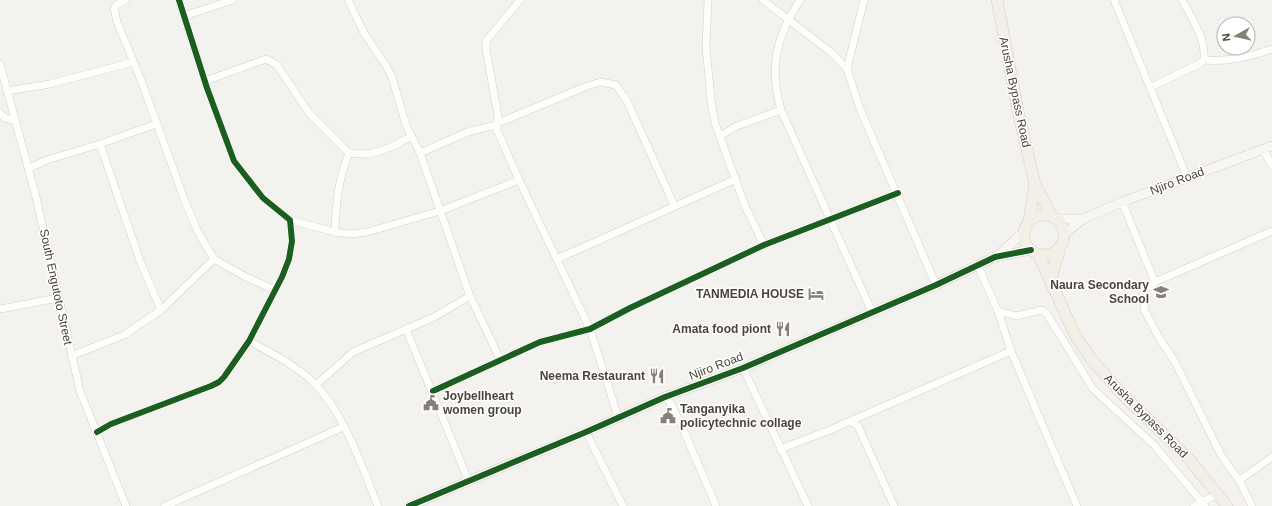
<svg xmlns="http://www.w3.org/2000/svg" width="1272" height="506" viewBox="0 0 1272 506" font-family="Helvetica,sans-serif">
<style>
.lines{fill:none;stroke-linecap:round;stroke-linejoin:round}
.street-casing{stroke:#d2d0cb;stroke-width:8}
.secondary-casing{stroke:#d3cfc5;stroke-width:10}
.primary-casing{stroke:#d6cebb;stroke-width:12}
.street{stroke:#fdfdfc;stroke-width:7}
.secondary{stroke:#f7f6f1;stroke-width:9}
.primary{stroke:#f2efe6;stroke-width:11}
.cycleway-casing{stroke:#fff;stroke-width:8}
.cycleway{stroke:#1b5e20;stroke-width:6}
.labels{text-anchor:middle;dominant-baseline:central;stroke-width:3;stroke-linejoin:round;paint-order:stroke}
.street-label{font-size:12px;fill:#4b4439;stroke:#fff}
.poi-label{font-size:12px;font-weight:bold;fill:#4b4439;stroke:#fff;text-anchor:end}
</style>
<rect width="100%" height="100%" fill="#f4f2ee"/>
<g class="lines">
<defs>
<g id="street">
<path d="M126 0 116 5 114 9 117 22 141 80 186 204 198 232 214 259 246 277 275 290"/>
<path d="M348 0 364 33 385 64 392 77 406 125 420 153 470 296 500 359"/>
<path d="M520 0 486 41V49L498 116 497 130 519 180 590 329 618 417"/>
<path d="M708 0 706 46 711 101 715 123 745 206 764 245"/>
<path d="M763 0 832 53 847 69 860 109 936 285"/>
<path d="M800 0C776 36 769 68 781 110L872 312"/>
<path d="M1114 0 1187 177"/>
<path d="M184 16 233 0"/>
<path d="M1204 60C1229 62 1248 57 1272 49"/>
<path d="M0 64 36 197 80 391 126 506"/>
<path d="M847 69 864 0"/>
<path d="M205 81 266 59 277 65 309 113 349 153C371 157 393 148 411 136"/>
<path d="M1151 87 1199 64 1204 60C1206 39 1192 18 1182 0"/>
<path d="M7 91 50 84 133 62"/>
<path d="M0 113 5 118 15 121"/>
<path d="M498 123 587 86 601 82 616 85 627 101 674 205"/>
<path d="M720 136 737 126 781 110"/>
<path d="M100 144 140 261 161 310"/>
<path d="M1263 149 1272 166"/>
<path d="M420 153 470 131 497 125"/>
<path d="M29 168 47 160 100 144 156 124"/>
<path d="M1122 202 1155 282"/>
<path d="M290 220 335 232 350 234 367 232 440 211 519 180"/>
<path d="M335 232C336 203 338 180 349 153"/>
<path d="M557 259 736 179"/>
<path d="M978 266 998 311 1011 351 1077 506"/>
<path d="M0 309 58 298"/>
<path d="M998 311 1016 316 1042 310 1047 314 1093 389 1154 445 1205 506"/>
<path d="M406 329 469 482"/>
<path d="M249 341C272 353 297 366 315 384 345 415 362 467 378 506"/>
<path d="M71 356 124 335 161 310 214 259"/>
<path d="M743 368 808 506"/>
<path d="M316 385 353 352 432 318 470 296"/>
<path d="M433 391 540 342 590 329 630 308 764 245 898 193"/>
<path d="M665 397 671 404 680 422 716 506"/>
<path d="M850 421 858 426 894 506"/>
<path d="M97 432 111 424 211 386 219 382 224 377 249 341 282 277 289 259 292 241 290 220 263 198 234 161 207 88 179 0"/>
<path d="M586 432 623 506"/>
<path d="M780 449 830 430 1011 351"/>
<path d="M1240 482 1221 455 1175 362 1158 336 1145 311 1143 298 1144 291 1155 282 1272 231"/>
<path d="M165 506 343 427"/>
<path d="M1194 506 1218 494"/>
<path d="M1252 506 1240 482 1241 479 1272 457"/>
</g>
<g id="secondary">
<path d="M1058 219H1083"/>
<path d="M1065 233 1083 219 1122 202 1272 146"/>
<path d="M996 257 1024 232"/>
<path d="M409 506 586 432 665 397 743 368 936 285 995 257 1031 250"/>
</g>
<g id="primary">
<path d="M997 0 1018 111 1035 184 1051 215"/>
<circle cx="1044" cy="235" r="20"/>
<path d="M1029 221 1035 184"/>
<path d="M1038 254 1076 337 1092 360 1122 394 1189 459 1227 506"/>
<path d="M1051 279 1060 248"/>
</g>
</defs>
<!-- street casing -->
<use href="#street" class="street-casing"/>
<!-- secondary casing -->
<use href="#secondary" class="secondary-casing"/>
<!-- primary casing -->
<use href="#primary" class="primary-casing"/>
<!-- street -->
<use href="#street" class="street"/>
<!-- secondary -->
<use href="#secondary" class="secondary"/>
<!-- primary -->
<use href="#primary" class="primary"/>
<defs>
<g id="cycleway">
<path d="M433 391 540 342 590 329 630 308 764 245 898 193"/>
<path d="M97 432 111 424 211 386 219 382 224 377 249 341 282 277 289 259 292 241 290 220 263 198 234 161 207 88 179 0"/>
<path d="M409 506 586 432 665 397 743 368 936 285 995 257 1031 250"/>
</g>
</defs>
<!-- cycleway casing -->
<use href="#cycleway" class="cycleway-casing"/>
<!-- cycleway -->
<use href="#cycleway" class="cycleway"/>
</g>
<!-- icons -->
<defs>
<symbol id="school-bare" viewBox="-9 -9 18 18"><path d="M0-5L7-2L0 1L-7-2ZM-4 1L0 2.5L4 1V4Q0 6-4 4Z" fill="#868178" stroke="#fff" stroke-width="2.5" paint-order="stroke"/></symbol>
<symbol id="hotel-bare" viewBox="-9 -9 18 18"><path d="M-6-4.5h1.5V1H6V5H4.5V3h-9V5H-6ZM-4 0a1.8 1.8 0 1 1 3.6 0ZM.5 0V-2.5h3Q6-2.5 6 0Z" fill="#868178" stroke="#fff" stroke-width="2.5" paint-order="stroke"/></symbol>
<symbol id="restaurant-bare" viewBox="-9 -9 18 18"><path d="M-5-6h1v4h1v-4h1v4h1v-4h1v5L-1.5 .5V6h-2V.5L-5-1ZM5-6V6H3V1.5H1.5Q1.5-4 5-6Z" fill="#868178" stroke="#fff" stroke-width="2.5" paint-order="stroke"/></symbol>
<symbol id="civic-bare" viewBox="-9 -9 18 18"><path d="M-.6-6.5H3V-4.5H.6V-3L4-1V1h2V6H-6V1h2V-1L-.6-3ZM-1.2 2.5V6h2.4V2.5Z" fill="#868178" stroke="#fff" stroke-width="2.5" paint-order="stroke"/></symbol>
</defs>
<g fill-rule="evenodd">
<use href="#school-bare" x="1150" y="281" width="22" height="22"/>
<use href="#hotel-bare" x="805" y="283" width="22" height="22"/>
<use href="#restaurant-bare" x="772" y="318" width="22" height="22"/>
<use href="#restaurant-bare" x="646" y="365" width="22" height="22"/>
<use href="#civic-bare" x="420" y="392" width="22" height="22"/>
<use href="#civic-bare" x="657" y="405" width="22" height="22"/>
</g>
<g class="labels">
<!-- street labels -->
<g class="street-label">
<text transform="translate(1015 92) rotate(78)">Arusha Bypass Road</text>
<text transform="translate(1177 181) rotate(-21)">Njiro Road</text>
<text transform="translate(56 287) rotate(78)">South Engutoto Street</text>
<text transform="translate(716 366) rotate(-21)">Njiro Road</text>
<text transform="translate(1146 416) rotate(45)">Arusha Bypass Road</text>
</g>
<!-- poi labels -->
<g class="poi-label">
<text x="1149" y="285">Naura Secondary<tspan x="1149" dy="14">School</tspan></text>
<text x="804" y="294">TANMEDIA HOUSE</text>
<text x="771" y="329">Amata food piont</text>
<text x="645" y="376">Neema Restaurant</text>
<text x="443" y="396" text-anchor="start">Joybellheart<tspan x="443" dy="14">women group</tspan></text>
<text x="680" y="409" text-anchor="start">Tanganyika<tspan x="680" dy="14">policytechnic collage</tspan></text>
</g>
</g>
<!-- north arrow -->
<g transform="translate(1236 36) rotate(262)"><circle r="19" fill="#ffffff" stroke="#b7b4b0"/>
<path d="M0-3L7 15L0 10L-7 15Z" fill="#868178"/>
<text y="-6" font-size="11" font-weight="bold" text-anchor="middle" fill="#4b4439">N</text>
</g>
</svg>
